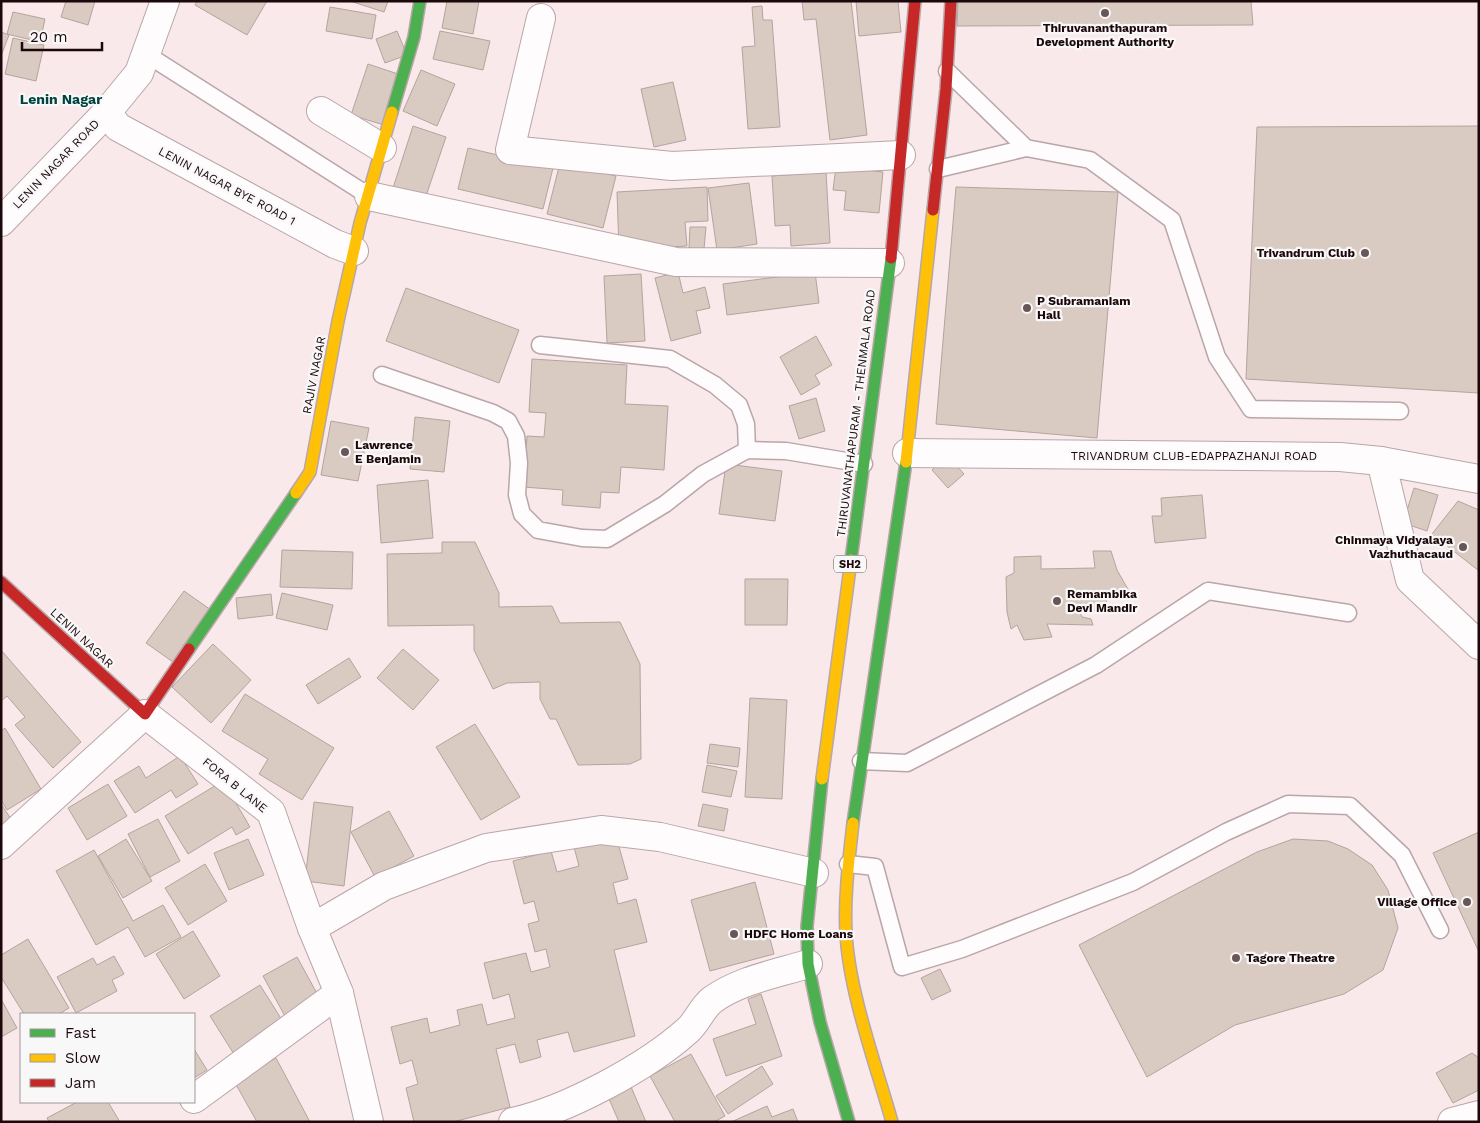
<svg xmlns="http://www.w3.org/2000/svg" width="1480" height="1123" viewBox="0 0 1480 1123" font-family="'Work Sans',sans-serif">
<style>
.building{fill:#d9cac2;stroke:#b3a49d}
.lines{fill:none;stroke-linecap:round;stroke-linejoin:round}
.lane-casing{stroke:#b9a6a9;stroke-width:19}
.street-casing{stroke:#b9a6a9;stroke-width:30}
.fast-casing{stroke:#b9a6a9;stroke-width:14}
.slow-casing{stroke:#b9a6a9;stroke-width:14}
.jam-casing{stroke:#b9a6a9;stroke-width:14}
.lane{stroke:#fefcfc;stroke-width:16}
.street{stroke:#fefcfc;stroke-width:28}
.fast{stroke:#4caf50;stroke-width:11}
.slow{stroke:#ffc107;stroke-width:11}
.jam{stroke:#c62828;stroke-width:11}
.poi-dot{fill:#695659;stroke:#f8f8f8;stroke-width:2}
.labels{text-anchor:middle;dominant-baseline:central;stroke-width:4.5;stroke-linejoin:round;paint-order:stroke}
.shield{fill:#f8f8f8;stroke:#5e4f52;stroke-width:1}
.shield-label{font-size:11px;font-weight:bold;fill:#1c070b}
.poi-label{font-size:12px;font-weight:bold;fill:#1c070b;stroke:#f8f8f8;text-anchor:start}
.street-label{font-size:12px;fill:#1c070b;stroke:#f8f8f8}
.neighbourhood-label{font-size:14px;font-weight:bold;fill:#004441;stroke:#f8f8f8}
</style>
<rect width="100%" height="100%" fill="#f9e9eb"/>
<!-- building -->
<g class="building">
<path d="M66 1H95L88 25 61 17Z"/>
<path d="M197 1H267L247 35 195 5Z"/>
<path d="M350 1H388L384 12Z"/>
<path d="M447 1H479L473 34 442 28Z"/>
<path d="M802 1H851L867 135 830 140 816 19 804 20Z"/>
<path d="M856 1H898L901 32 859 36Z"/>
<path d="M958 1H1251L1253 25 957 26Z"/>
<path d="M762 6 763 20H772L780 127 748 129 742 47 755 46 752 7Z"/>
<path d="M330 7 376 15 372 39 326 31Z"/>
<path d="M13 12 45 19 40 42 7 34Z"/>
<path d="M397 31 407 55 385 63 376 39Z"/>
<path d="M440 31 490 41 483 70 433 59Z"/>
<path d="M1 32 9 35 1 56Z"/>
<path d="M13 38 44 45 36 81 5 74Z"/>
<path d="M368 64 401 75 384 125 351 115Z"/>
<path d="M421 70 455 84 437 126 403 111Z"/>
<path d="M673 82 686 140 654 147 641 89Z"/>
<path d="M413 126 446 137 425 199 393 188Z"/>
<path d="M1479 126V393L1246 379 1257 127Z"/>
<path d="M468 148 553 168 543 209 458 189Z"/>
<path d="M560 163 616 176 603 228 547 214Z"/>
<path d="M836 167 883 172 879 213 844 210 846 191 833 190Z"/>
<path d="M826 172 830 243 791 246 790 225 775 226 772 176Z"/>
<path d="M749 183 757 244 717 250 708 188Z"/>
<path d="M707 187 708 221 685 222 687 246 619 250 617 192Z"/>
<path d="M956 187 1118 192 1097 438 936 424Z"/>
<path d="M690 227H706L704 249 689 248Z"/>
<path d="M678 272 683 293 705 287 710 308 696 311 701 333 671 341 655 278Z"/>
<path d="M815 272 819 303 727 315 723 284Z"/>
<path d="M641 274 645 341 607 343 604 276Z"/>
<path d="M406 288 519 330 499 383 386 341Z"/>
<path d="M816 336 832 365 815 375 820 384 801 395 780 357Z"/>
<path d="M532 359 627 365 625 404 668 406 664 470 621 467 619 493 601 492 600 508 562 505 563 490 523 487 527 436 544 437 546 413 529 412Z"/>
<path d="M816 398 825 431 799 439 789 406Z"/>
<path d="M415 417 450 421 444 472 410 469Z"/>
<path d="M331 421 369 428 358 481 321 475Z"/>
<path d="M948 456 964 474 948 488 932 470Z"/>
<path d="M726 464 782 471 775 521 719 514Z"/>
<path d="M428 480 433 538 381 543 377 485Z"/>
<path d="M1414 488 1438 495 1427 531 1403 523Z"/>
<path d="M1202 495 1206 538 1155 543 1152 516H1162L1161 498Z"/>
<path d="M1458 501 1479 510V571L1432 534Z"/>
<path d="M442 542H475L499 593V607L552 606 560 623 620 622 640 664 641 759 630 764 578 765 556 719H550L540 699V682L507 683 493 689 474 650V625L388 626 387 554 442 553Z"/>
<path d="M282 550 353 552 352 589 280 587Z"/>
<path d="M1093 551H1111L1117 570 1129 591 1105 592 1108 610 1079 611 1082 617 1091 619 1093 625 1047 624 1052 637 1024 640 1017 625 1011 629 1007 612 1006 577 1014 573V557L1041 556V569L1095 568Z"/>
<path d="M745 579H788L787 625H745Z"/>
<path d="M184 591 211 610 173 662 146 643Z"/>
<path d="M282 593 333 605 327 630 276 618Z"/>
<path d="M271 594 273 615 238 619 236 598Z"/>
<path d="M213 644 251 680 211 723 172 687Z"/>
<path d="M403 649 439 680 413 710 377 678Z"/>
<path d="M1 650 81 742 53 768 15 725 25 717 7 696 1 701Z"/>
<path d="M349 658 361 677 318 704 306 685Z"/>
<path d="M245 694 334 748 302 800 259 774 268 759 222 731Z"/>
<path d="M750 698 787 700 782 799 745 797Z"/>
<path d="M475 724 520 797 481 820 436 747Z"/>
<path d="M5 728 41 789 7 810 1 800V731Z"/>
<path d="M710 744 740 748 738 767 707 763Z"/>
<path d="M180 756 198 784 176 798 171 790 135 813 114 781 139 766 146 778Z"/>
<path d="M707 765 737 771 731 797 702 792Z"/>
<path d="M223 781 250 827 236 835 232 827 188 854 165 816Z"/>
<path d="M108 784 127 816 87 840 68 808Z"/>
<path d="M314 802 353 807 344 886 305 881Z"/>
<path d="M1 804 15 825 1 834Z"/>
<path d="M703 804 728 809 724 831 698 826Z"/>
<path d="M389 811 414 856 375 877 351 832Z"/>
<path d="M158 819 180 861 150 877 128 834Z"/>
<path d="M1479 832V952L1433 853Z"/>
<path d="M616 836 628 879 613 883 618 904 636 899 647 942 614 950 635 1036 574 1052 568 1032 537 1040 541 1057 520 1063 515 1044 496 1049 510 1107 453 1122H414L406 1088 418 1084 412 1060 400 1064 391 1027 427 1018 430 1033 460 1025 457 1010 482 1004 487 1025 515 1018 509 994 493 999 484 963 526 953 531 972 550 967 546 949 535 952 528 924 539 921 534 901 524 904 513 861 551 851 557 872 579 866 574 847Z"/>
<path d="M126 839 152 881 123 898 98 856Z"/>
<path d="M248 839 264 875 229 890 214 853Z"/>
<path d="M1293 839 1328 841 1348 849 1372 865 1388 890 1398 928 1383 970 1344 994 1235 1025 1147 1077 1079 945 1257 852Z"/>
<path d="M94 850 133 921 163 905 181 937 145 957 128 927 96 945 56 871Z"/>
<path d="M205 864 227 901 188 925 165 888Z"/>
<path d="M755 882 774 954 710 971 691 900Z"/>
<path d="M193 931 220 976 184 999 156 954Z"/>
<path d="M28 939 69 1008 59 1014H24L1 977V955Z"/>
<path d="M114 956 124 974 112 980 117 991 76 1013 57 977 93 958 97 965Z"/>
<path d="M297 957 320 999 286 1018 263 976Z"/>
<path d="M940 969 951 991 932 1000 921 978Z"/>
<path d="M260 985 287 1028 237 1059 210 1016Z"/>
<path d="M761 994 782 1056 726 1076 713 1039 756 1024 748 999Z"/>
<path d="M1 999 17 1028 1 1037Z"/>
<path d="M194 1049 207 1070 194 1078Z"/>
<path d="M1472 1053 1479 1058V1090L1453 1103 1436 1073Z"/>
<path d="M691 1054 725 1116 714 1122H675L650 1076Z"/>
<path d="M276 1058 310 1122H257L234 1081Z"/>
<path d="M762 1066 773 1084 728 1114 716 1096Z"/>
<path d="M629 1082 646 1122H619L606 1092Z"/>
<path d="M77 1102H108L120 1122H49L47 1118Z"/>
<path d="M767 1106 772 1117 793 1109 798 1122H731Z"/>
</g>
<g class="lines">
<defs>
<g id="lane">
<path d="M146 54 369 196"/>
<path d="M947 71 1026 148 1090 160 1172 220 1217 357 1251 409 1400 411"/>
<path d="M938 169 1026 148"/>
<path d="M540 345 670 359 715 385 739 405 746 424 747 450"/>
<path d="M382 375 493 413 508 421 516 436 519 463 517 495 522 514 538 530 582 538 607 539 665 504 703 474 747 450 786 451 864 464"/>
<path d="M861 761 907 763 1096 665 1208 591 1348 613"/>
<path d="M848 864 875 867 902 967 962 949 1133 882 1226 832 1288 804 1350 806 1402 855 1440 930"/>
</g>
<g id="street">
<path d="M541 18 510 150 672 166 901 155"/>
<path d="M321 111 382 148"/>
<path d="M107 112 118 127 335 244 354 251"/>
<path d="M369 196 676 262 890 263"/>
<path d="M1 222 107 112 139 73 165 1"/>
<path d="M907 453 1340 457 1381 461 1479 479"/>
<path d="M1381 461 1410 580 1479 645"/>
<path d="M1 845 145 714 271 812 312 928 339 993 369 1122"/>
<path d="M312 928 384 886 486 848 601 830 660 837 814 873"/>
<path d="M194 1099 339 993"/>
<path d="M513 1122C567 1110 647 1067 688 1030 697 1022 702 1008 712 1000 740 980 775 974 808 964"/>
<path d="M1452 1122 1479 1115"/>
</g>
<g id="fast">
<path d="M392 112 414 37 420 1"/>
<path d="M851 560 891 258"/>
<path d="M189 649 296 493"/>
<path d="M822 779 807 926 808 964 820 1022 849 1122"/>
<path d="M853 823 906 462"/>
</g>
<g id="slow">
<path d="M906 462 933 210"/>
<path d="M296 493 310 472 338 321 360 223 392 112"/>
<path d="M822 779 851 560"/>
<path d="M853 823C849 859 844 897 846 933 849 992 876 1065 892 1122"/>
</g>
<g id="jam">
<path d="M933 210 946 89 951 1"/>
<path d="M891 258 915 1"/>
<path d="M1 582 145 714 189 649"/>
</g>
</defs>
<!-- lane casing -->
<use href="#lane" class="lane-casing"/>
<!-- street casing -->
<use href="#street" class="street-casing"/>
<!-- fast casing -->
<use href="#fast" class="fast-casing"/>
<!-- slow casing -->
<use href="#slow" class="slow-casing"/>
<!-- jam casing -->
<use href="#jam" class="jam-casing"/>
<!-- lane -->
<use href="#lane" class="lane"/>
<!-- street -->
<use href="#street" class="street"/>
<!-- fast -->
<use href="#fast" class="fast"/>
<!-- slow -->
<use href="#slow" class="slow"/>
<!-- jam -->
<use href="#jam" class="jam"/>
</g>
<!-- markers -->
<g class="poi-dot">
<circle cx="1105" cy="13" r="5"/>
<circle cx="1365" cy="253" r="5"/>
<circle cx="1027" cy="308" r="5"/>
<circle cx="345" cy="452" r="5"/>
<circle cx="1463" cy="547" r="5"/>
<circle cx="1057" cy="601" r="5"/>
<circle cx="1467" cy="902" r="5"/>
<circle cx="734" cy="934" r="5"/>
<circle cx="1236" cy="958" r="5"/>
</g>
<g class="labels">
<!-- shield labels -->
<rect class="shield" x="834" y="555.5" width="32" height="17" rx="4"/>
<g class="shield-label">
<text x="850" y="564">SH2</text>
</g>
<!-- poi labels -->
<g class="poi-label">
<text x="1105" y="28" text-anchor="middle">Thiruvananthapuram<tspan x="1105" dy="14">Development Authority</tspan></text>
<text x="1355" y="253" text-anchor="end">Trivandrum Club</text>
<text x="1037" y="301">P Subramaniam<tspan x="1037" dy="14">Hall</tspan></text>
<text x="355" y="445">Lawrence<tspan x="355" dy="14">E Benjamin</tspan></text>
<text x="1453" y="540" text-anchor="end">Chinmaya Vidyalaya<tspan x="1453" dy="14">Vazhuthacaud</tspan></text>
<text x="1067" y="594">Remambika<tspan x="1067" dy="14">Devi Mandir</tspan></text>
<text x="1457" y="902" text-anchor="end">Village Office</text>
<text x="744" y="934">HDFC Home Loans</text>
<text x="1246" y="958">Tagore Theatre</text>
</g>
<!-- street labels -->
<g class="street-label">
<text transform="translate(56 164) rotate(-46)">LENIN NAGAR ROAD</text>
<text transform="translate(227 186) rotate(28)">LENIN NAGAR BYE ROAD 1</text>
<text transform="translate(314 375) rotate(-79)">RAJIV NAGAR</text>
<text transform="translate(856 413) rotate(-83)">THIRUVANATHAPURAM - THENMALA ROAD</text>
<text x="1194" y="456">TRIVANDRUM CLUB-EDAPPAZHANJI ROAD</text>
<text transform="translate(82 638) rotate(43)">LENIN NAGAR</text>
<text transform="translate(235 785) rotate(39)">FORA B LANE</text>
</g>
<!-- neighbourhood labels -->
<g class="neighbourhood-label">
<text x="61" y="99">Lenin Nagar</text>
</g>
</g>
<!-- border -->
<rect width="1480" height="1123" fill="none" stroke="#1c070b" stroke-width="5"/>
<!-- legend -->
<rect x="20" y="1013" width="175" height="90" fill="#f8f8f8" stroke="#a09899"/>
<rect x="30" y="1029" width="25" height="8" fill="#4caf50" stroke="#a09899"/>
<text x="65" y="1038" font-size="15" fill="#1c070b">Fast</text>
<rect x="30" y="1054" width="25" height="8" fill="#ffc107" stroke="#a09899"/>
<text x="65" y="1063" font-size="15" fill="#1c070b">Slow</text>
<rect x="30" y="1079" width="25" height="8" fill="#c62828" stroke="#a09899"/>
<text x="65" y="1088" font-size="15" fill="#1c070b">Jam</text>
<!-- scale -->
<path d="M22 42v8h80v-8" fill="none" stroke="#1c070b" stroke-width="2.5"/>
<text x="30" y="42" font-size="15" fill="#1c070b" stroke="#f8f8f8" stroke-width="4" paint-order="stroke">20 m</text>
</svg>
